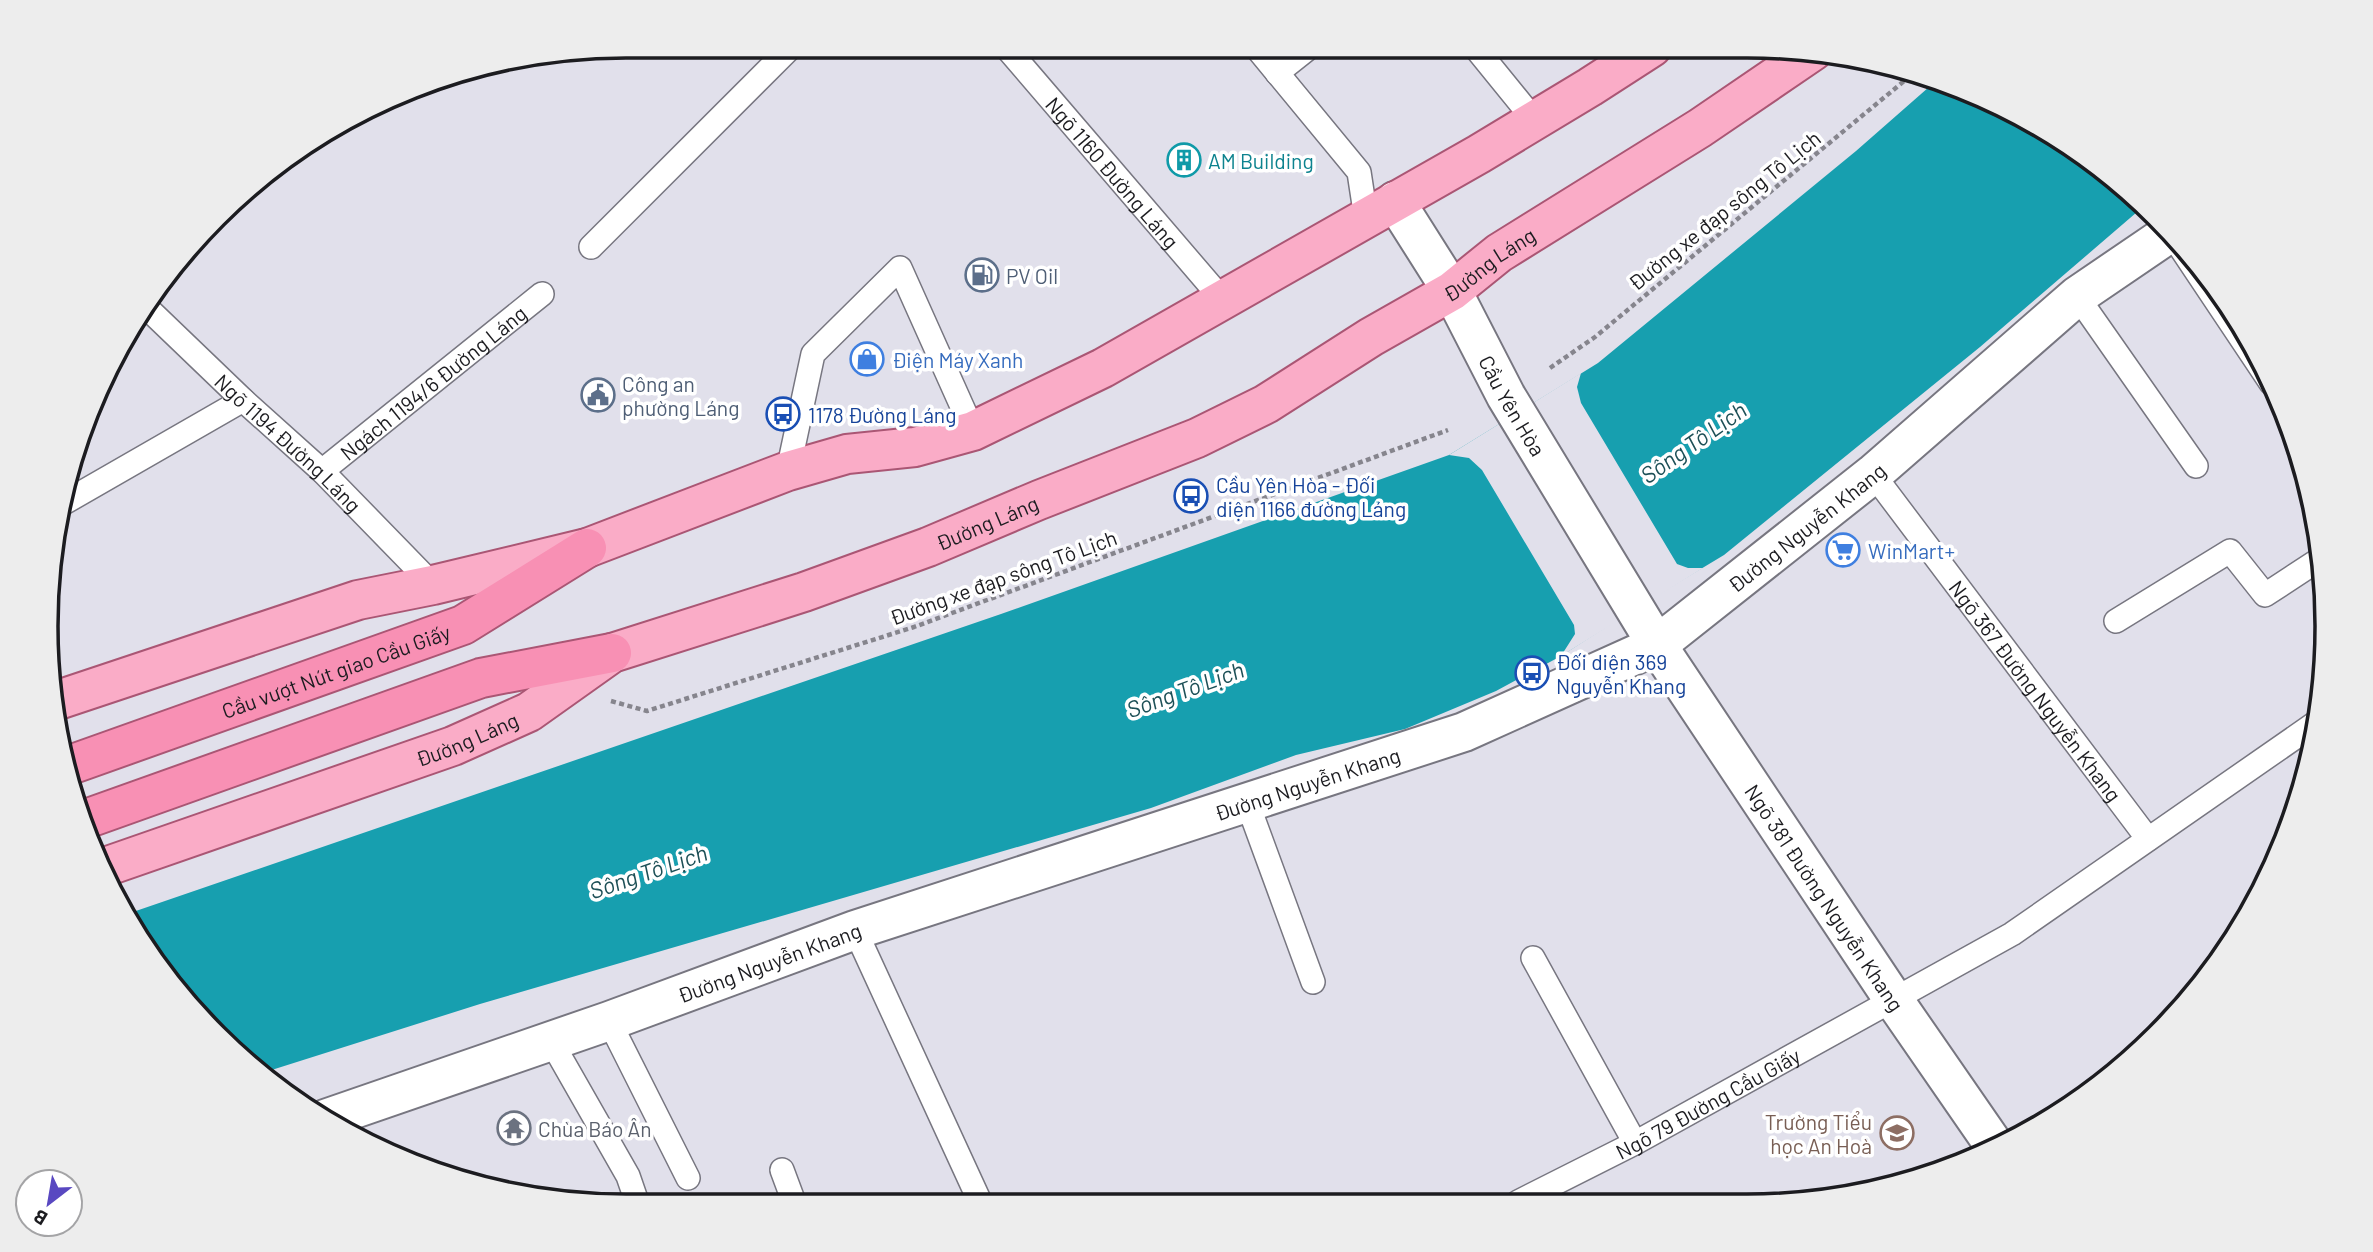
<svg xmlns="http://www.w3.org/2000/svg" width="2373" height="1252" viewBox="0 0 2373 1252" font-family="Barlow,sans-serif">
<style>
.water{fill:#179faf}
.pier{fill:#e1e0eb}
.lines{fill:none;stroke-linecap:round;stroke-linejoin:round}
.service-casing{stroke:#777680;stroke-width:26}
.minor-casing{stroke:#777680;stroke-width:42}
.secondary-casing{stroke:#777680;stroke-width:42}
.primary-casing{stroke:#aa5674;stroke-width:42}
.trunk-casing{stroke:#aa5674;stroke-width:42}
.path{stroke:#86858d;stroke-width:4.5;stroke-dasharray:5 3.5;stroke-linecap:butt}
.service{stroke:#fff;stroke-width:23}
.minor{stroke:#fff;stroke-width:38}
.secondary{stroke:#fff;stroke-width:38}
.primary{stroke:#faacc7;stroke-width:38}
.trunk{stroke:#f890b4;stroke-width:38}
.labels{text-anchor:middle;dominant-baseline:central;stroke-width:7;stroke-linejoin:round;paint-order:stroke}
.culture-label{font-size:21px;fill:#0d838f;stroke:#fff;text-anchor:start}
.street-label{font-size:21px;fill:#1c1c20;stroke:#fff}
.service-label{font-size:21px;fill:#4e5e75;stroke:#fff;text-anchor:start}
.shop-label{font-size:21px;fill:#366cbe;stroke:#fff;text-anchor:start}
.transit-label{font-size:21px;fill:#164399;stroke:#fff;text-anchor:start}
.education-label{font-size:21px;fill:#785e54;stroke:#fff;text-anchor:end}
.worship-label{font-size:21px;fill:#5b616d;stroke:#fff;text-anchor:start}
.water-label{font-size:23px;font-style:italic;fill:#1d5057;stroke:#fff}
.rim{fill:none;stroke:#1c1c20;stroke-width:3.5}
</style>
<rect width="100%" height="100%" fill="#e1e0eb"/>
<!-- water -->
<path class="water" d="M1937 80 2004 106 2101 166 2144 206 1980 347 1724 555 1636 608 1561 656 1496 691 1405 729 1296 755 1151 808 480 1004 259 1074 190 1009 130 913 1001 614 1449 455 1598 363 1856 151Z"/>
<!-- pier -->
<path class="pier" d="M1581 373 1577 387 1581 403 1677 564 1688 568H1703L1561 656 1575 634 1574 625 1482 470 1469 458 1449 455Z"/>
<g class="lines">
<defs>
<g id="service">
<path id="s1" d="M1005 46 1222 299"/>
<path d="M1255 46 1359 172 1366 218"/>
<path d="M1474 46 1535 121"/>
<path d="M1277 73 1311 46"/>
<path d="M2170 232 2271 383"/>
<path d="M591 247 792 46"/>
<path d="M2077 296 2196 466"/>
<path id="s2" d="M143 304 243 400 322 471 433 585"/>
<path id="s3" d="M322 471 542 294"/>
<path d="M788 471 813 354 900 268 973 431"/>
<path id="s4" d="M1873 474 2148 839"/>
<path d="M62 504 243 400"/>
<path d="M2116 621 2230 551 2265 595 2323 557"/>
<path d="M1247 802 1313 982"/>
<path d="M855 930 981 1204"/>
<path d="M1533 958 1635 1143"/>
<path d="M609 1021 688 1178"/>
<path d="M551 1041 628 1176 638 1205"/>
<path d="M782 1170 795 1205"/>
<path id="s5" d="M1518 1202 1635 1143 2012 934 2317 722"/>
</g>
<g id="minor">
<path id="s6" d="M1395 201 1452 291 1506 396 1657 645 1893 999 1996 1148"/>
</g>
<g id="secondary">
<path id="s7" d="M325 1119 609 1021 855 930 1464 732 1657 645 1873 474 2077 296 2171 232"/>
</g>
<g id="primary">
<path d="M55 701 358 600 433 585 587 548 788 471 847 454 915 447 973 431 1103 368 1479 154 1590 87 1652 47"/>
<path id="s8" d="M102 868 453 746 529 712 612 653 804 592 928 547 1039 500 1197 438 1266 404 1371 337 1452 291 1499 253 1700 128 1813 51"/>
</g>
<g id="trunk">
<path id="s9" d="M70 765 463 625 587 548"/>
<path d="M83 820 481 678 612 653"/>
</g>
</defs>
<!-- service casing -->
<use href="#service" class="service-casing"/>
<!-- minor casing -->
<use href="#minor" class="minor-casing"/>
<!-- secondary casing -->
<use href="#secondary" class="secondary-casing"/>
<!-- primary casing -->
<use href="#primary" class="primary-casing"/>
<!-- trunk casing -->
<use href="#trunk" class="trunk-casing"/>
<!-- path -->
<g class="path">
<path d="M1550 368 1595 337 1915 72"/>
<path d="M611 701 647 711 914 627 1448 430"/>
</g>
<!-- service -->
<use href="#service" class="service"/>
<!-- minor -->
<use href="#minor" class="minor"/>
<!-- secondary -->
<use href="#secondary" class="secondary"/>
<!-- primary -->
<use href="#primary" class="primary"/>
<!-- trunk -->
<use href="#trunk" class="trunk"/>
</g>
<!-- icons -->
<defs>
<symbol id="building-ring" viewBox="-11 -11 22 22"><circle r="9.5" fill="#fff" stroke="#0f9aa8" stroke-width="1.5"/><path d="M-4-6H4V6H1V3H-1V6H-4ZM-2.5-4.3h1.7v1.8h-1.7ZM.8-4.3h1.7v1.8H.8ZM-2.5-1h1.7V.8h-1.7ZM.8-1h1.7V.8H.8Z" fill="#0f9aa8"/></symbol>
<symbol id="fuel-ring" viewBox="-11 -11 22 22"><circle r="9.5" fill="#fff" stroke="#5c6f8a" stroke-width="1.5"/><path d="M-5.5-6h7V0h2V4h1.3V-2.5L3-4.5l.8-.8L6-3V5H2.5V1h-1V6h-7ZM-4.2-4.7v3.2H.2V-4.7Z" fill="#5c6f8a"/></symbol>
<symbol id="shop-ring" viewBox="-11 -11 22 22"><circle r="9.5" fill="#fff" stroke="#3f7fe0" stroke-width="1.5"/><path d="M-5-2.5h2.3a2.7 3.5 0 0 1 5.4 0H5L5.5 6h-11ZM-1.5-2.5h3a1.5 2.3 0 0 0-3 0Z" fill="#3f7fe0"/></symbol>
<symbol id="civic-ring" viewBox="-11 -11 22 22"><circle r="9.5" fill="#fff" stroke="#5c6f8a" stroke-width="1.5"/><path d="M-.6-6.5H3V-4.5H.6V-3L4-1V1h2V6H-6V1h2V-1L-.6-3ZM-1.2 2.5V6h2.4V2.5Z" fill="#5c6f8a"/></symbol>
<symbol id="bus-ring" viewBox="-11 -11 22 22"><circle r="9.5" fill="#fff" stroke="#1a4fb4" stroke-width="1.5"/><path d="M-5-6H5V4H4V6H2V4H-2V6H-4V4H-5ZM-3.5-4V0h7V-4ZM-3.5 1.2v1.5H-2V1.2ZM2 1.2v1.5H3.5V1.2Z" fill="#1a4fb4"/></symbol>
<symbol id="supermarket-ring" viewBox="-11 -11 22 22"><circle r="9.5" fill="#fff" stroke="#3f7fe0" stroke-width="1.5"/><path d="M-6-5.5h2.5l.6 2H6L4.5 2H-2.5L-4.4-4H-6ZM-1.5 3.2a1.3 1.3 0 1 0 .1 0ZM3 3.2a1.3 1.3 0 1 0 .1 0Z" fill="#3f7fe0"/></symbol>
<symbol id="temple-ring" viewBox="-11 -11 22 22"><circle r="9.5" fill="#fff" stroke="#6b7280" stroke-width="1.5"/><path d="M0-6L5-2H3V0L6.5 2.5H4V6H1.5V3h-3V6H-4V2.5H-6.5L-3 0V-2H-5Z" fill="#6b7280"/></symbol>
<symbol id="school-ring" viewBox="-11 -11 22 22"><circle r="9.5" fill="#fff" stroke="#8d6e63" stroke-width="1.5"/><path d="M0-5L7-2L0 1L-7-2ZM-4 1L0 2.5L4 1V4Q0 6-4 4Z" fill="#8d6e63"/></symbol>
</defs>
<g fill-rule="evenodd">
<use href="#building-ring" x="1165" y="141" width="38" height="38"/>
<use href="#fuel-ring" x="963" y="256" width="38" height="38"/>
<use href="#shop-ring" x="848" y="340" width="38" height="38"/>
<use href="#civic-ring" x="579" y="376" width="38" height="38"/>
<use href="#bus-ring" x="764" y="395" width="38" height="38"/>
<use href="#bus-ring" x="1172" y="477" width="38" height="38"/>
<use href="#supermarket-ring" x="1824" y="531" width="38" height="38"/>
<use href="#bus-ring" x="1513" y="654" width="38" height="38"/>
<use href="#temple-ring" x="495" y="1109" width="38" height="38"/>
<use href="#school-ring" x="1878" y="1114" width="38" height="38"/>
</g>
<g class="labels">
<!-- culture labels -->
<g class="culture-label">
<text x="1208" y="160">AM Building</text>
</g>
<!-- street labels -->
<g class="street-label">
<text stroke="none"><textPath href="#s1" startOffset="166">Ngõ 1160 Đường Láng</textPath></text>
<text transform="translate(1724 210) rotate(-39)">Đường xe đạp sông Tô Lịch</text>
<text stroke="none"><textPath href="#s8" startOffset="1521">Đường Láng</textPath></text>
<text stroke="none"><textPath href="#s3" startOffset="142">Ngách 1194/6 Đường Láng</textPath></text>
<text stroke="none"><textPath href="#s6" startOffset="236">Cầu Yên Hòa</textPath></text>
<text stroke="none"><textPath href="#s2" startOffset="201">Ngõ 1194 Đường Láng</textPath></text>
<text stroke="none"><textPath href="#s8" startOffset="954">Đường Láng</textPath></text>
<text stroke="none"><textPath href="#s7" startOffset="1605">Đường Nguyễn Khang</textPath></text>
<text transform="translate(1003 577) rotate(-20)">Đường xe đạp sông Tô Lịch</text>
<text stroke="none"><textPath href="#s9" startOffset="282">Cầu vượt Nút giao Cầu Giấy</textPath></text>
<text stroke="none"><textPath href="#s4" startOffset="271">Ngõ 367 Đường Nguyễn Khang</textPath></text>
<text stroke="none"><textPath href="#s8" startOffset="387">Đường Láng</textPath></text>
<text stroke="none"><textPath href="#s7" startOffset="1038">Đường Nguyễn Khang</textPath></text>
<text stroke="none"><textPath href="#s6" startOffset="819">Ngõ 381 Đường Nguyễn Khang</textPath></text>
<text stroke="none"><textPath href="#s7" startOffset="471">Đường Nguyễn Khang</textPath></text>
<text stroke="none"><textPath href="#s5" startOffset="214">Ngõ 79 Đường Cầu Giấy</textPath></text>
</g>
<!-- service labels -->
<g class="service-label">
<text x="1006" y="275">PV Oil</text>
<text x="622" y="383">Công an<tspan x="622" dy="24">phường Láng</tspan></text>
</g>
<!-- shop labels -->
<g class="shop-label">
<text x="892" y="359">Điện Máy Xanh</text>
<text x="1868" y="550">WinMart+</text>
</g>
<!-- transit labels -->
<g class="transit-label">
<text x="808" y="414">1178 Đường Láng</text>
<text x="1216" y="484">Cầu Yên Hòa - Đối<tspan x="1216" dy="24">diện 1166 đường Láng</tspan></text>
<text x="1556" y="661">Đối diện 369<tspan x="1556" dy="24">Nguyễn Khang</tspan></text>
</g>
<!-- education labels -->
<g class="education-label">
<text x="1872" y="1121">Trường Tiểu<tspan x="1872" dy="24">học An Hoà</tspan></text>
</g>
<!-- worship labels -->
<g class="worship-label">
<text x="538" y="1128">Chùa Báo Ân</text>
</g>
<!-- water labels -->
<g class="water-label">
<text transform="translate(1693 442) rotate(-35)">Sông Tô Lịch</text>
<text transform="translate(1185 689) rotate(-20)">Sông Tô Lịch</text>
<text transform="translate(648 871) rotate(-19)">Sông Tô Lịch</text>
</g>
</g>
<!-- crop -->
<path d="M0 0H2373V1252H0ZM626 58H1747A568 568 0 0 1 2315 626V626A568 568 0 0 1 1747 1194H626A568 568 0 0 1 58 626V626A568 568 0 0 1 626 58Z" fill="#ededed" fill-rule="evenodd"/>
<path class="rim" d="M626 58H1747A568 568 0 0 1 2315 626V626A568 568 0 0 1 1747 1194H626A568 568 0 0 1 58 626V626A568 568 0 0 1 626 58Z"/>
<!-- north arrow -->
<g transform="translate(49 1203) rotate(211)"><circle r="33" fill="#ffffff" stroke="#a4a4a6" stroke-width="2"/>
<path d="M0-5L12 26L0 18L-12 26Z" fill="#5948c1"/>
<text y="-10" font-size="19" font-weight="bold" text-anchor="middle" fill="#1c1c20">B</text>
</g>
</svg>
